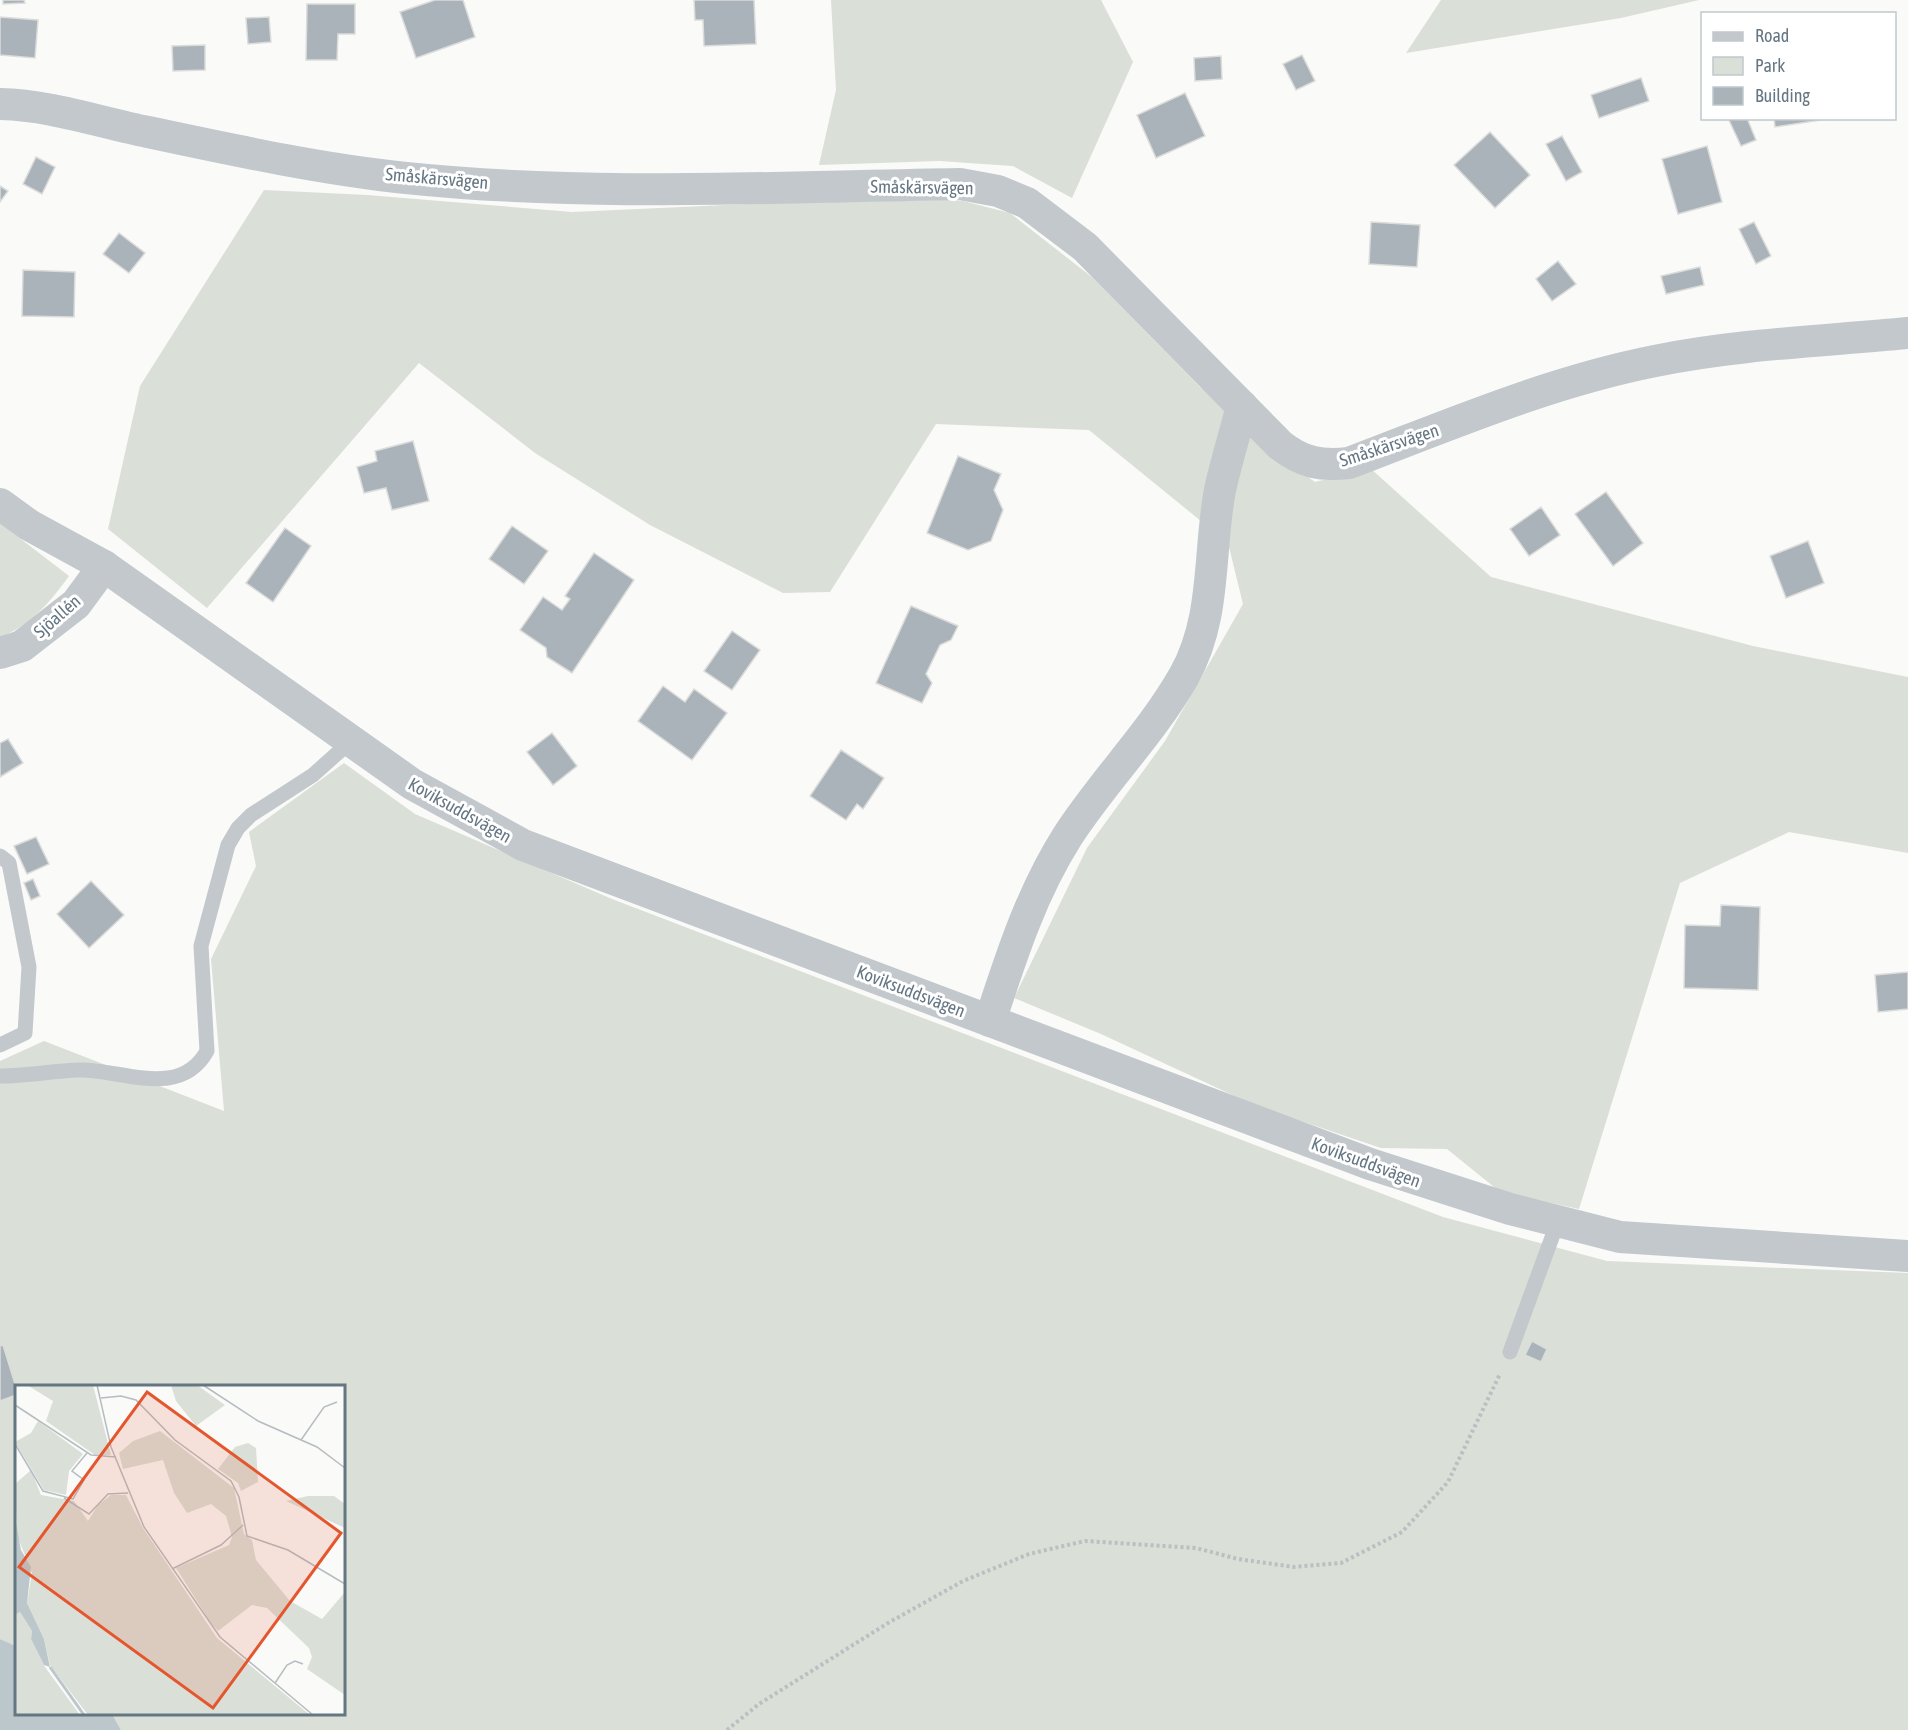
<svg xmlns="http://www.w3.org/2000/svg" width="1908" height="1730" viewBox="0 0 1908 1730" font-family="'Asap Condensed',sans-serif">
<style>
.green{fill:#dadfd7}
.water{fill:#bbc7cb}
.building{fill:#aab3b9;stroke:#dcdcda;stroke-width:1.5}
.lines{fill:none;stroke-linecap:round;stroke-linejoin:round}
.path{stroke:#bbbfc2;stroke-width:4;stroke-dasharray:3 3;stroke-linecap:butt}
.service{stroke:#c3c8cc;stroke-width:15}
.minor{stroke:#c3c8cc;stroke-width:32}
.labels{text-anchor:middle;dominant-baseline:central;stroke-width:6;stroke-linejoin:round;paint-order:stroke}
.street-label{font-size:18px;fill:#657683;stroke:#fff}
.inset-river{fill:none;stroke:#bbc7cb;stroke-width:3}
.inset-road{fill:none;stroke:#b5bdc2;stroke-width:1.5}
.view{fill:#e4572e;fill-opacity:0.15;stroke:#e4572e;stroke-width:3}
.inset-edge{fill:none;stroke:#657683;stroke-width:3}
</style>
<rect width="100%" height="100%" fill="#fafaf8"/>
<!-- green -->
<g class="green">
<path d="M831 0H1101L1133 62 1072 198 1013 166 939 161 819 165 836 90Z"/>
<path d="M1441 0H1699L1621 18 1406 53Z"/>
<path d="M264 190 367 195 572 212 898 197 963 201 1010 213 1093 278 1200 387 1287 462 1315 482 1370 468 1491 577 1753 646 1908 677V853L1789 832 1680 883 1579 1209 1499 1191 1447 1149 1381 1148 1254 1105 1101 1034 1014 998 1087 848 1165 741 1243 604 1228 543 1089 430 936 424 830 592 783 593 650 525 535 453 419 363 207 608 108 529 140 386Z"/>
<path d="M0 523 69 576C51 601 30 626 0 637Z"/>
<path d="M344 763 415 814 612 899 1443 1217 1607 1261 1908 1273V1730H121L112 1714H344V1386H16V1646L0 1639V1061L44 1041 224 1111 211 959 256 866 249 832Z"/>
</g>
<!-- water -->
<path class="water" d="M0 1639 16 1646V1714H112L121 1730H0Z"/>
<!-- building -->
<g class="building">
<path d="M3 0H24L25 3 3 4Z"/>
<path d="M435 0H463L475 37 416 58 400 12Z"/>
<path d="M694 0H754L756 44 704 46 703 20H695Z"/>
<path d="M307 4H355V34H338L337 60H306Z"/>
<path d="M0 17 38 20 35 58 0 55Z"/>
<path d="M269 17 271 42 248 44 246 18Z"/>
<path d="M205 45V70L173 71 172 46Z"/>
<path d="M1302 55 1315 81 1296 90 1283 64Z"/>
<path d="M1221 56 1222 79 1195 81 1194 58Z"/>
<path d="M1641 78 1649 101 1599 118 1591 95Z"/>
<path d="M1185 93 1205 136 1156 158 1137 115Z"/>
<path d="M1728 118H1747L1756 140 1741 146Z"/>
<path d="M1774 118H1834L1775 127Z"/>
<path d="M1490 132 1530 175 1495 208 1454 165Z"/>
<path d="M1562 136 1582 172 1566 181 1546 144Z"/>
<path d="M1707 146 1722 202 1678 214 1662 159Z"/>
<path d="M36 157 55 167 42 194 23 184Z"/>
<path d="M0 186 8 191 0 202Z"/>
<path d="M1371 222 1420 225 1417 267 1369 264Z"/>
<path d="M1754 222 1771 256 1756 264 1739 229Z"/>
<path d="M119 233 145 253 129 273 103 254Z"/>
<path d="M1558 261 1576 284 1552 301 1536 279Z"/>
<path d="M1700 267 1704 285 1666 294 1661 276Z"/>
<path d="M23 270 75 272 74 317 22 316Z"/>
<path d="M413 441 429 501 392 510 386 488 364 493 357 467 377 461 375 451Z"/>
<path d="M958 456 1001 474 994 490 1003 510 991 541 968 550 927 533Z"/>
<path d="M1606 492 1643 543 1613 566 1575 514Z"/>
<path d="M1541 507 1560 535 1529 556 1510 529Z"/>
<path d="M512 526 548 551 524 584 489 559Z"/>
<path d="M285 528 311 546 273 602 246 583Z"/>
<path d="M1808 541 1824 583 1786 598 1770 556Z"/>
<path d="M594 553 634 580 572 673 547 657 546 648 520 630 543 597 562 610 570 599 565 596Z"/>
<path d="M911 606 958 626 951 640 940 645 926 674 932 683 922 703 876 683Z"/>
<path d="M732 631 760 650 732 690 704 671Z"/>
<path d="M663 686 685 702 694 689 727 713 692 760 638 721Z"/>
<path d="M552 733 577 766 553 785 527 752Z"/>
<path d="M8 739 23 763 0 777V743Z"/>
<path d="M841 750 884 778 863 809 857 804 846 820 810 796Z"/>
<path d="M36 837 49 864 27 874 14 846Z"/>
<path d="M33 879 40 896 31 900 24 883Z"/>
<path d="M91 881 124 915 89 948 57 914Z"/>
<path d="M1721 905 1760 907 1758 990 1684 988 1685 925 1720 926Z"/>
<path d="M1908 972V1009L1878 1012 1875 975Z"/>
<path d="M1532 1341 1547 1349 1541 1362 1525 1355Z"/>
<path d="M3 1345 16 1387V1395L0 1401V1346Z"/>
</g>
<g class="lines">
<!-- path -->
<path class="path" d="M727 1730 759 1704 888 1623 963 1581 1029 1554 1085 1541 1196 1548 1238 1559 1294 1567 1341 1563 1402 1532 1448 1482 1500 1374"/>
<!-- service -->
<g class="service">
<path d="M0 856 9 863 29 967 25 1033 0 1045"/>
<path d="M0 1076C26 1076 52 1071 79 1070 121 1069 180 1100 207 1051L201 946 228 845 238 828 251 815 313 775 351 741"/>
<path d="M1510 1352 1558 1221"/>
</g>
<!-- minor -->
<g class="minor">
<path d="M0 104C50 105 99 122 148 132 233 150 320 169 406 178 590 197 776 187 960 184L998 191 1027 203 1085 247 1280 445C1303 463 1321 466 1349 463 1449 425 1549 382 1655 361 1738 344 1824 341 1908 333"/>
<path d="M0 504 29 525 104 566 412 784 523 845 1370 1164 1510 1209 1620 1237 1908 1256"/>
<path d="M0 653 22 646 76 604 104 566"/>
<path d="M990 1021C1011 957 1031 894 1067 837 1103 781 1151 734 1184 676 1217 617 1208 553 1220 490 1226 462 1235 434 1242 406"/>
</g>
</g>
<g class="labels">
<!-- street labels -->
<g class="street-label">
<text transform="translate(437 178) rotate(5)">Småskärsvägen</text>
<text transform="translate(922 187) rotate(1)">Småskärsvägen</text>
<text transform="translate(1389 445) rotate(-18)">Småskärsvägen</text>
<text transform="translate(57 616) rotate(-41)">Sjöallén</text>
<text transform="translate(460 810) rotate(29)">Koviksuddsvägen</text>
<text transform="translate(911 991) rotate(21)">Koviksuddsvägen</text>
<text transform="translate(1366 1162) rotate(20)">Koviksuddsvägen</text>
</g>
</g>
<!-- overview -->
<g transform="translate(15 1385)">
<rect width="330" height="330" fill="#fafaf8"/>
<path d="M12 0H78L96 70H80L31 36 38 16ZM156 0H182L210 20 181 41 161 16ZM23 36 68 69 54 86 51 110 29 105 0 57 16 48ZM145 46 219 103 229 149 237 155 241 175 275 216 307 234 330 207V310L292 284 297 272 294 263 252 223 237 220 203 246 196 238 161 183 214 160 217 152 211 131 196 119 172 128 159 108 148 75 108 84 104 68 118 56ZM233 58 241 63 243 97 226 106 223 98 203 84 220 62ZM16 85 26 110 59 116 73 136 83 120 96 110H111L128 143 202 253 295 330H73L35 280 29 254 12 218 17 188 2 150 0 99ZM293 111H319L330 119V143L271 116ZM5 227 17 246 16 254 30 282 65 330H0V230Z" fill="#dadfd7"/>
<path d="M0 132 6 165 16 182 12 218 29 254 35 282 29 280 16 254 17 246 5 227 0 230Z" fill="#bbc7cb"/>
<path class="inset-river" d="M35 282 69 330"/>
<path class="inset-road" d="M82 0 96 62 129 142 205 252 298 330M188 0 243 36 302 62 330 83M86 13 106 11 121 15 160 55 216 96 224 112 232 151 273 165 330 199M0 20 76 70 101 72M286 55 309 22 322 17M0 59 28 106 58 114 69 95 57 86 72 68M49 113 74 129 93 109 113 108M157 184 206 160 228 140M260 298 272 280 280 276 288 279"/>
<path class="view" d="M132 7 326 148 198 323 4 182Z"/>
<rect width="330" height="330" class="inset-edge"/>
</g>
<!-- legend -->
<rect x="1701" y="12" width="195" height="108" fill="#ffffff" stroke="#c1c8cd" stroke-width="1.5"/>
<rect x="1713" y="32" width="30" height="9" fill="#c3c8cc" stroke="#c1c8cd" stroke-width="1.5"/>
<text x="1755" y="42" font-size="18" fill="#657683">Road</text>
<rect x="1713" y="57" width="30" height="18" fill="#dadfd7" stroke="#c1c8cd" stroke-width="1.5"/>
<text x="1755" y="72" font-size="18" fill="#657683">Park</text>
<rect x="1713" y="87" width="30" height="18" fill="#aab3b9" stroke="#c1c8cd" stroke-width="1.5"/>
<text x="1755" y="102" font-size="18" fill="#657683">Building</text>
</svg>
